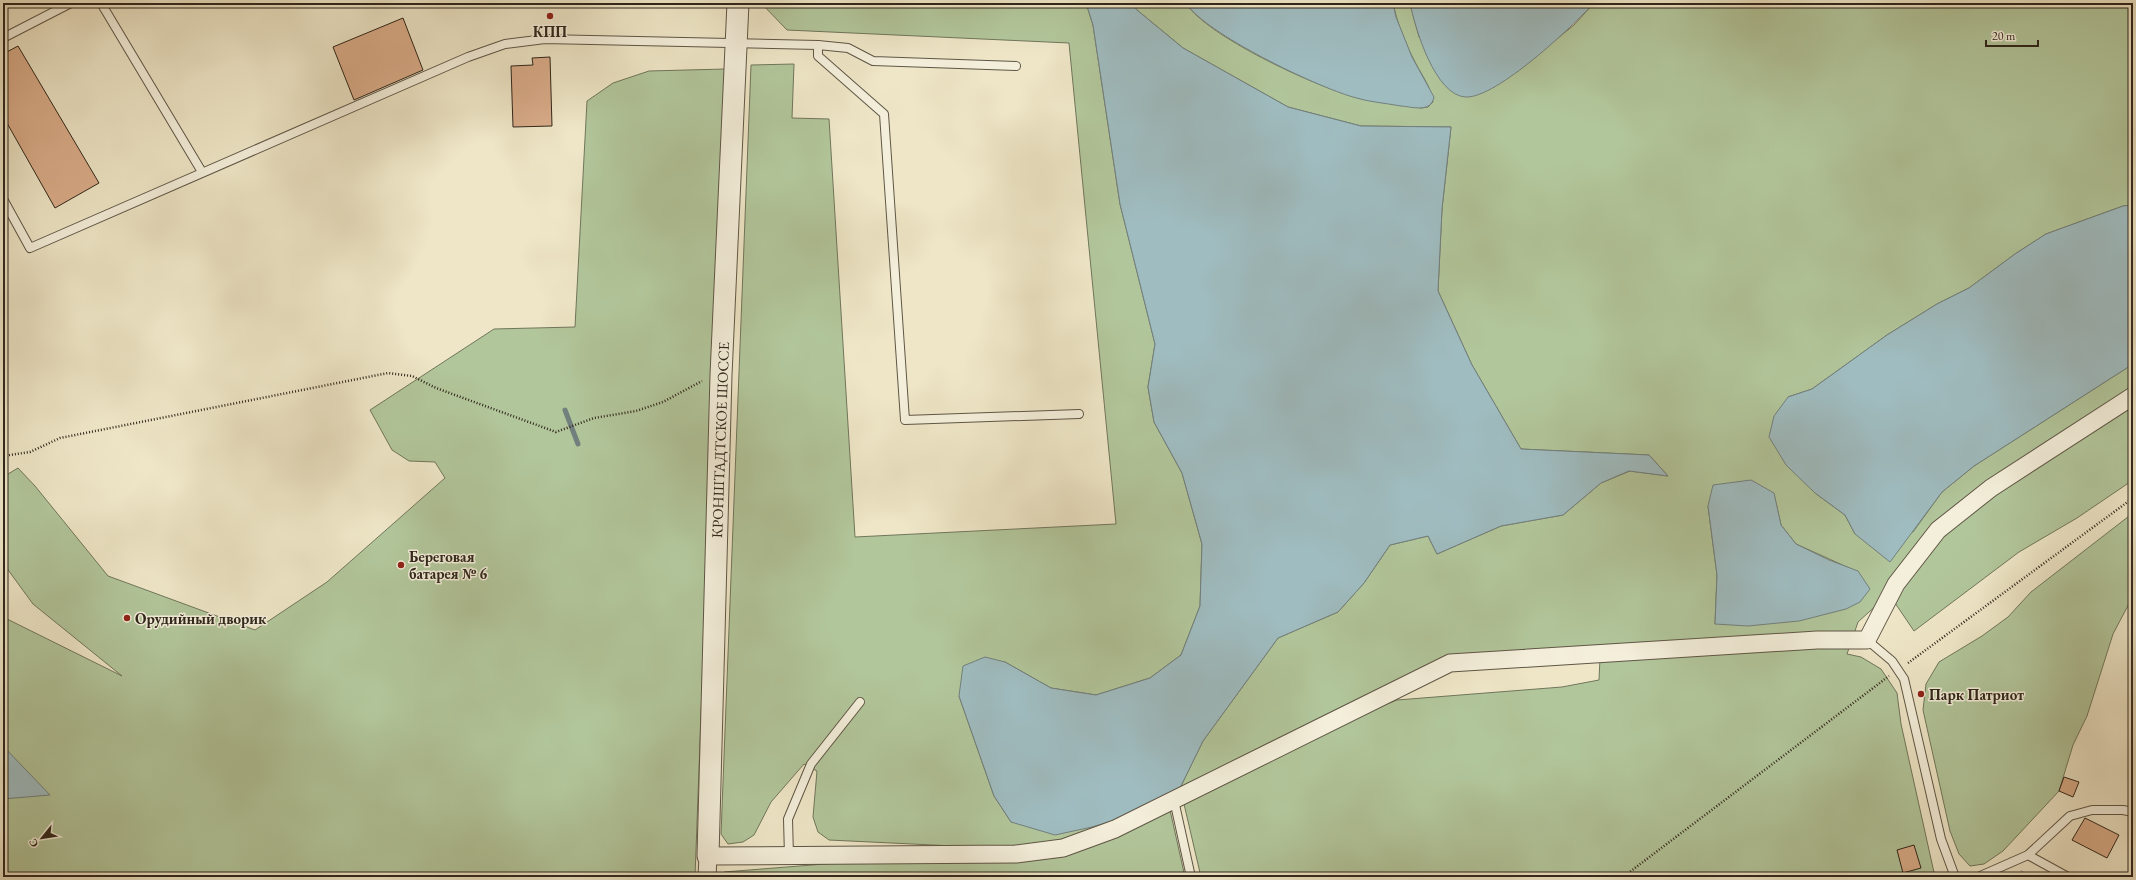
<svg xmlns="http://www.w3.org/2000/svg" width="2136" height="880" viewBox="0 0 2136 880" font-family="'EB Garamond',serif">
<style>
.green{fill:#b2c69b;stroke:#70765b;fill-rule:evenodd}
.water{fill:#9fbcc0;stroke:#72807e}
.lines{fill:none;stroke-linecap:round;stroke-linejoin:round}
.stream{stroke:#72807e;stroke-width:5}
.building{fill:#d9ac89;stroke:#2f261b}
.service-casing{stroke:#5f5646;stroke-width:10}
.minor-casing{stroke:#5f5646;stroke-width:19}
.tertiary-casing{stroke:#5f5646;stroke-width:23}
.path{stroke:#2f261b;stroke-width:2.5;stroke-dasharray:1 2;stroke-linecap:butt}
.service{stroke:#f4efdb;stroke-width:8}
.minor{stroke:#f4efdb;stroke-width:17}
.tertiary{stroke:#f4efdb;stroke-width:21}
.poi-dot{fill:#8f2418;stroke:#f4efdb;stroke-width:1.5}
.labels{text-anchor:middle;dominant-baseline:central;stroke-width:3;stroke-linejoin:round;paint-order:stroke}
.poi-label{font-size:15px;font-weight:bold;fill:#2f261b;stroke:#f4efdb;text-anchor:start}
.street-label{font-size:15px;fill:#2f261b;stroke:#f4efdb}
</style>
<rect width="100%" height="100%" fill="#eee6c7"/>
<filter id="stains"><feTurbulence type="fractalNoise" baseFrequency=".005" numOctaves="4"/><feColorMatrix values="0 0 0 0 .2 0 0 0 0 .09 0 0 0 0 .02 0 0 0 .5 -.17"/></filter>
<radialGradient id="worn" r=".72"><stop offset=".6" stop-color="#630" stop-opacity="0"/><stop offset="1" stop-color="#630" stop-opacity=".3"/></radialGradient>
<!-- green -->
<g class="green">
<path d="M761 3H1086L1093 25 1120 204 1155 344 1148 387 1154 422 1182 473 1202 544 1200 606 1181 655 1150 678 1096 695 1051 688 1005 662 959 696 994 796 1011 822 1119 819 1062 843 1016 849 829 840 818 832 813 817 817 771 804 764 771 802 754 835 743 842 728 844 721 834 751 65 794 64 792 118 829 119 855 537 1116 524 1069 43 787 30Z"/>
<path d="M1131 3H1186C1204 33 1295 76 1329 88 1358 98 1391 102 1421 108L1428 107 1433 102C1431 86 1420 73 1413 58 1404 41 1397 22 1393 3H1410L1419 37 1516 72 1574 25 1594 3H2133V205L2123 206 2046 234 2015 254 1969 288 1937 304 1887 335 1812 389 1788 397 1815 493 1845 515 1855 534 1913 532 1942 492 1974 466 2133 364V480L2077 518 2019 552 1914 631 1895 603H1879L1858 622 1847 654 1861 657 1881 669 1897 693 1901 724 1935 877H1201L1184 804 1367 712 1397 700 1562 687 1599 680 1600 658H1448L1179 790 1203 741 1278 638 1338 612 1364 583 1390 545 1428 536 1437 554 1501 526 1563 515 1601 483 1630 471 1668 476 1649 455 1521 449 1472 365 1438 291 1442 209 1451 127 1361 126 1288 107 1183 48 1137 10ZM1774 494 1781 525 1796 544 1858 572 1715 624 1717 575 1708 506Z"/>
<path d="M725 69 695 877H3V617L122 676 33 604 3 563V477L18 468 35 486 108 576 255 630 327 582 445 478 435 462 409 461 392 450 370 410 494 329 575 327 587 101 613 83 649 71Z"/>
<path d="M2133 513V596L2113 634 2087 716 2073 745 2059 791 2003 851 1984 864 1970 866 1959 854 1950 831 1923 710 1926 684 1939 662 1982 636 2008 617 2031 592Z"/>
<path d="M1170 810 1185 877H724V872L837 863 1021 860Z"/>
</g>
<!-- water -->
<g class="water">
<path d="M1086 3H1131L1137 10 1183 48 1288 107 1361 126 1451 127 1442 209 1438 291 1472 365 1521 449 1649 455 1668 476 1629 471 1601 483 1563 515 1501 526 1437 554 1428 536 1390 545 1364 583 1338 612 1278 638 1203 741 1179 790 1119 819 1092 827 1055 835 1011 822 994 796 959 696 963 666 985 657 1005 662 1051 688 1096 695 1150 678 1181 655 1200 606 1202 544 1182 473 1154 422 1148 387 1155 344 1120 204 1093 25Z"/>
<path d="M1186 3H1393L1396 17 1412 57 1434 97C1431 113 1413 107 1401 106 1385 103 1368 102 1353 97 1317 87 1204 33 1186 3Z"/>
<path d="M1410 3H1594C1573 26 1497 98 1466 97 1435 96 1415 28 1410 3Z"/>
<path d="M2133 205V364L1974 466 1942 492 1890 562 1855 534 1845 515 1815 493 1786 465 1769 437 1774 416 1788 397 1812 389 1887 335 1937 304 1969 288 2015 254 2046 234 2123 206Z"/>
<path d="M1751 480 1774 493 1781 525 1796 544 1829 560 1858 571 1870 589 1860 602 1846 609 1799 621 1748 626 1715 624 1717 575 1708 506 1713 485Z"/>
<path d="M3 746 50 795 3 799Z"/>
</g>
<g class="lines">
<!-- stream -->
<path class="stream" d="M565 410 578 444"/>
</g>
<!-- building -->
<g class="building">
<path d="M403 18 423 70 354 100 333 47Z"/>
<path d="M18 46 99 183 55 208 3 116V54Z"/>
<path d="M550 57 552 126 513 127 511 66 533 65 532 58Z"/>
<path d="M2064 777 2079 782 2073 797 2059 791Z"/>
<path d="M2085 818 2119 835 2107 858 2072 840Z"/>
<path d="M1914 845 1921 868 1903 873 1897 850Z"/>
</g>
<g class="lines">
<defs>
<g id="service">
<path d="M101 3 202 172"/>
<path d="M3 38 71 3"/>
<path d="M818 45 848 48 873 61 1016 66"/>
<path d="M3 199 30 248 468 57 505 44 545 39 818 45V56L884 114 905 420 1079 414"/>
<path d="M1867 640 1892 661 1904 679 1941 839 1955 877"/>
<path d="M1174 800 1191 877"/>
<path d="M2028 855 2068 877"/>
<path d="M789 856 788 819 811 764 860 702"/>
<path d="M1978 877 2028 855 2070 816 2092 810H2123L2133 812"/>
</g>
<path id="minor" d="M707 877 708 856 1016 854 1063 848 1115 829 1450 663 1817 640H1867L1896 584 1938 530 1991 488 2133 396"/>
<path id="tertiary" d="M708 856 721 375 738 3"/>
</defs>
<!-- service casing -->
<use href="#service" class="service-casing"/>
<!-- minor casing -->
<use href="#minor" class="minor-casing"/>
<!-- tertiary casing -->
<use href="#tertiary" class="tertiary-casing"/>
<!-- path -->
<g class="path">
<path d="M3 456 30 452 60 438 388 373 412 376 436 388 556 432 594 418 636 411 663 402 702 381"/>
<path d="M1908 663 2133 498"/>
<path d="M1623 877 1889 676"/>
<path d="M2020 877 2022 871"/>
</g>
<!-- service -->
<use href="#service" class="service"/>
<!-- minor -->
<use href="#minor" class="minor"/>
<!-- tertiary -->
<use href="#tertiary" class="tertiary"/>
</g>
<!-- markers -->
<g class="poi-dot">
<circle cx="550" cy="16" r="4"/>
<circle cx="401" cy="565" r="4"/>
<circle cx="127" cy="618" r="4"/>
<circle cx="1921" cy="694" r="4"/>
</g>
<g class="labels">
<!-- poi labels -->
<g class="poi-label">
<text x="550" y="31" text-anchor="middle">КПП</text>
<text x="409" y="556">Береговая<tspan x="409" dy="17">батарея № 6</tspan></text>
<text x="135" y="618">Орудийный дворик</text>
<text x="1929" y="694">Парк Патриот</text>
</g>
<!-- street labels -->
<g class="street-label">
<text transform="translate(720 440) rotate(-88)">КРОНШТАДТСКОЕ ШОССЕ</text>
</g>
</g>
<!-- margin -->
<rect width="2136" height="880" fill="none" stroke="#eee6c7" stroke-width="16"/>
<rect x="4" y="4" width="2128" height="872" fill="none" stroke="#2f261b" stroke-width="2"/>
<rect x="8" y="8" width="2120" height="864" fill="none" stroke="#2f261b"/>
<!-- north arrow -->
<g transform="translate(42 838) rotate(240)" stroke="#f4efdb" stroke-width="3" paint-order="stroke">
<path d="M0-3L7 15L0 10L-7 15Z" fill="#2f261b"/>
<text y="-6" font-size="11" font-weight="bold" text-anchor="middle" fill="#2f261b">С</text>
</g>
<!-- scale -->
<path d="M1986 40v6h52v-6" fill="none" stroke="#2f261b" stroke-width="2"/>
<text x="1992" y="40" font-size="12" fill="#2f261b" stroke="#f4efdb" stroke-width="3" paint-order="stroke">20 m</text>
<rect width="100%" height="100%" filter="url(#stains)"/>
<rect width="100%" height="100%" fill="url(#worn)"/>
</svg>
